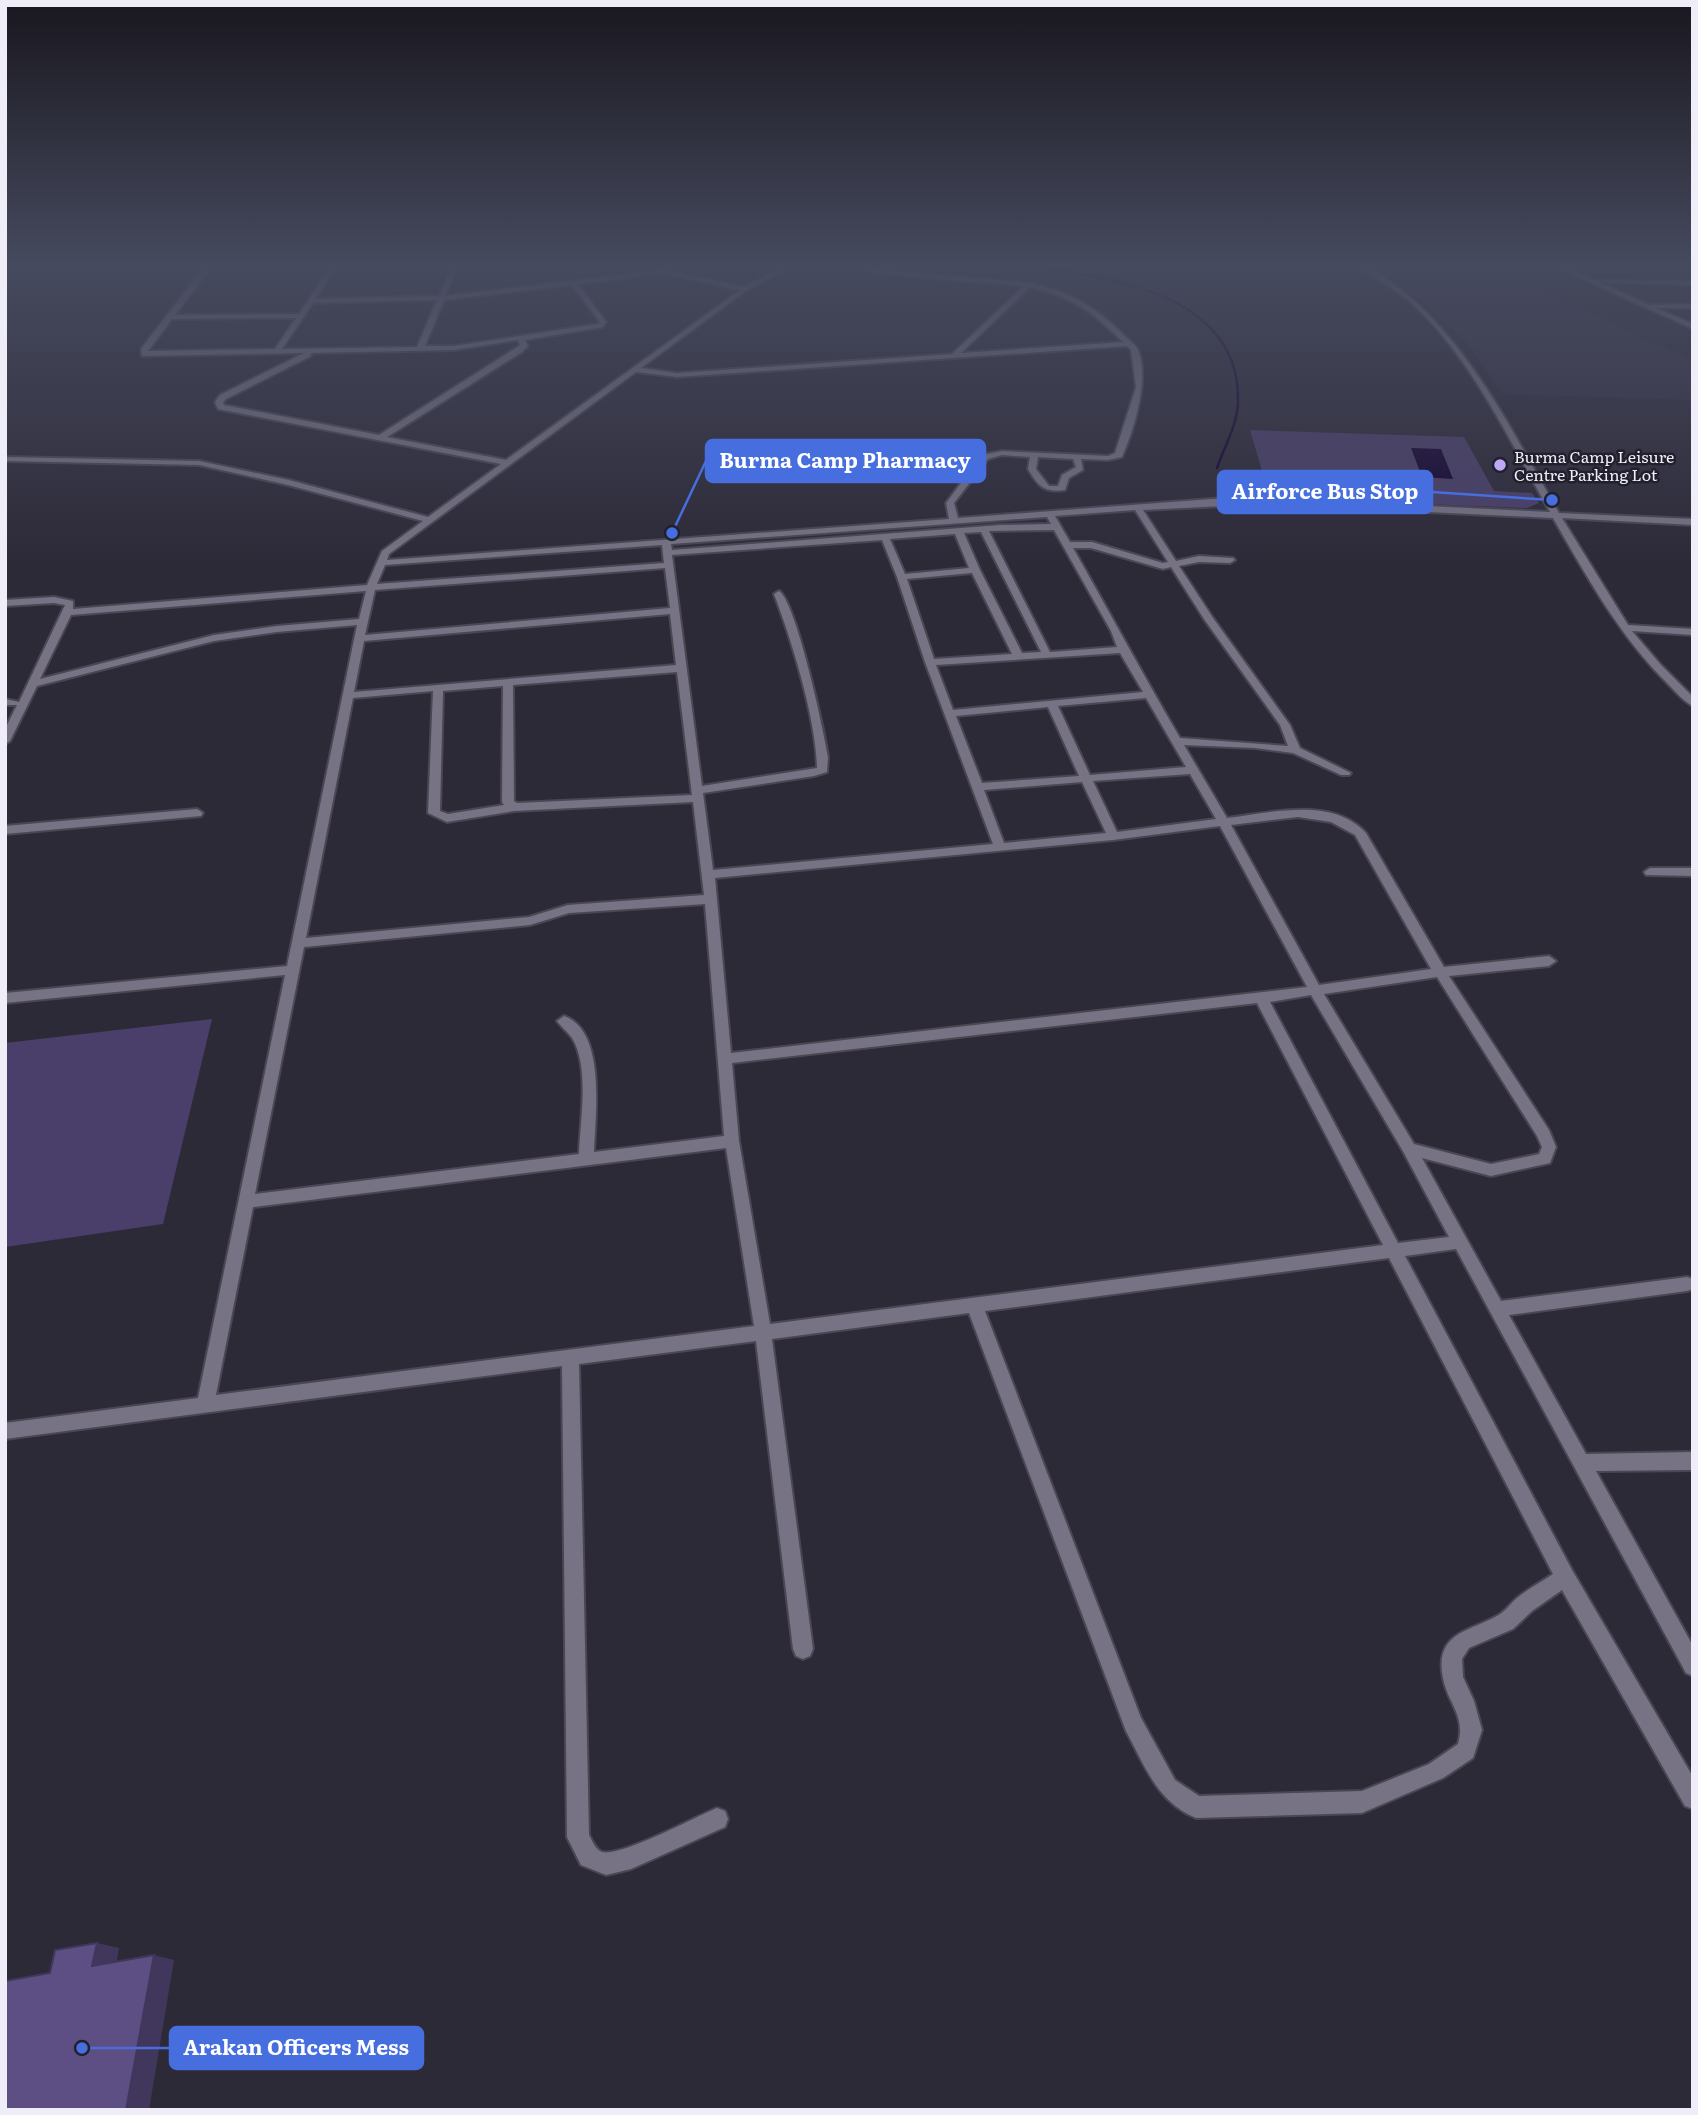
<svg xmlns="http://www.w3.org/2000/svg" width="1698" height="2115" viewBox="0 0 1698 2115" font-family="Literata,serif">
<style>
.built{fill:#353045}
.green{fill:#4a3f6a}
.water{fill:#150331}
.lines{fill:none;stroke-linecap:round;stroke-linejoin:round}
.stream{stroke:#150331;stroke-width:2.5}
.street-casing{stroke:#494753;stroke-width:4}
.street{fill:#777385;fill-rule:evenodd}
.shaded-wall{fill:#41375c}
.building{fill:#5d4f84;stroke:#41375c;stroke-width:2}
.poi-dot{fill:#bcaaf6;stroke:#23202e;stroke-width:2.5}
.labels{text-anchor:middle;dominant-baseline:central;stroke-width:5;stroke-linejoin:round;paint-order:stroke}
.far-poi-label{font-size:16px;fill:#efedf7;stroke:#23202e;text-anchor:start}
.leader{fill:none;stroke:#476ede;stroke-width:2.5}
.callout-dot{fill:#476ede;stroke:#23202e;stroke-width:2.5}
.callout{fill:#476ede;stroke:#476ede;stroke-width:2.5}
.callout-label{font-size:21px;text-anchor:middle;font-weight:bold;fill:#fff}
</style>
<rect width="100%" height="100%" fill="#2d2a38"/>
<!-- built -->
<path class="built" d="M1367 266H1489L1693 361V400L1502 394 1471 347 1437 313 1410 292Z"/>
<!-- green -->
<g class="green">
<path d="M1250 430 1464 437 1494 491 1532 493 1539 503 1527 508 1270 498Z"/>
<path d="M212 1019 163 1224 5 1247V1043Z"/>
</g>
<!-- water -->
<path class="water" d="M1411 448 1441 449 1453 479 1422 477Z"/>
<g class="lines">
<!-- stream -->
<path class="stream" d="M1024 266C1107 276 1240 292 1238 401 1238 424 1224 447 1217 468"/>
<defs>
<g id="street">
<path d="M205 266H212L175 315 299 314 331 266H337L315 299 439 296 452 266H458L445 296 654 271 657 268 744 287 784 266H793L747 290 641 368 677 373 952 354 1024 286 880 274 849 266 1029 283C1071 293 1090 303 1122 333 1126 338 1134 343 1137 348 1151 375 1134 430 1122 457L1108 460 1081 459 1083 470 1069 478 1065 490C1044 493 1038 486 1028 469L1030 457 1002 455 988 459 954 503 958 518 1211 499 1263 498 1550 512C1511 443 1468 351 1407 299 1392 287 1374 278 1358 266H1366C1460 320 1507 423 1559 513L1693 519V525L1562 518 1628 625 1693 629V635L1632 631 1661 665 1693 697V706C1684 702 1676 692 1669 685 1620 637 1587 577 1553 518L1263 504 1143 510 1176 561 1199 556 1233 558 1235 560 1230 563 1199 562 1179 566 1213 618 1290 725 1300 748 1351 773 1349 775H1341L1293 753 1255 748 1184 745 1227 818C1270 813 1332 796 1366 833L1444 967 1549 956 1556 961 1549 966 1449 976 1549 1130 1556 1147 1550 1163 1491 1176 1422 1158 1501 1301 1687 1277 1693 1279V1289L1687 1291 1509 1315 1586 1454 1693 1452V1470L1596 1471 1693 1646V1676L1686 1673 1456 1249 1405 1256 1572 1570 1693 1777V1809L1685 1806 1562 1590 1532 1611 1513 1629 1469 1648 1462 1659 1463 1677 1474 1701 1482 1730 1473 1758 1443 1778 1362 1813 1196 1818C1157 1802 1145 1766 1126 1731L969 1313 772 1339 813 1649 810 1656 803 1659 796 1656 793 1649 756 1341 579 1364 589 1835C593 1842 595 1849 602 1852 621 1857 695 1817 717 1808L725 1811 728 1819 725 1827 631 1869 606 1875 581 1865 567 1837 562 1366 5 1439V1423L198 1398 285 975 5 1003V993L287 966 357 625 277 632 214 641 37 686 10 741 5 744V729L17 705H5V699L19 702 65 605 54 603 5 606V600L54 597 73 601V609L367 585 382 551 423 521 288 485 199 465 5 461V457L199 461 289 480 428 517 501 464 218 409 215 402 220 395 304 353 142 356 141 349ZM663 273 740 290 506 460 387 437 522 352 528 346 525 340 603 327 606 322 578 284ZM572 285 600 322 598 324 454 346H425L444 300ZM1030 287C1074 297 1092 312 1123 342L961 353ZM437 300 417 347 282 349 313 303ZM296 318 275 349 148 351 172 319ZM518 340 520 345 516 348 379 435 224 405 223 402 226 399 311 356V353L454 350ZM1127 346 1131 350 1136 387 1115 453 1108 456 1002 451 982 455 946 503 949 519 387 560 389 554 636 372 677 377ZM1038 457 1073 459 1076 467 1062 475 1058 486H1049L1036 469ZM1135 510 1168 562 1163 563 1092 542H1070L1055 516ZM1047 517 1051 524 1000 525 672 550 671 544ZM1054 530 1111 631 1117 647 1050 652 989 531ZM981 532 1041 652 1022 653 980 570 964 533ZM955 534 969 568 905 574 890 539ZM882 540 897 577 925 662 993 844 713 870 703 793 814 776 827 772 828 757C824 732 796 601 779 591L774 594C792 641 816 719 817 768L702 786 672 555ZM662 545 664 563 377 584 385 565ZM1073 548H1091L1163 569 1171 567 1204 619 1280 725 1288 746 1180 738C1143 675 1109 611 1073 548ZM665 568 670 608 365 635 375 590ZM972 573 1012 654 934 659 907 579ZM366 591 359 619 277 626 214 635 40 679 71 615ZM670 614 676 665 354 692 364 641ZM1120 653 1143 692 953 710 936 665ZM677 672 692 795 517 803 514 801 513 685ZM503 686 502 802 504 805 448 814 440 811 443 691ZM433 691 428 813 447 822 514 811 693 802 704 895 568 905 529 917 306 938 353 698ZM1146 698 1186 767 1090 775 1058 706ZM1048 707 1079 776 982 783 956 716ZM1190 774 1216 819 1117 832 1093 781ZM1082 782 1106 833 1004 843 984 790ZM1298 817 1331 822 1355 835 1431 969 1319 985 1231 825ZM1220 826 1307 987 731 1053 715 878 1113 840ZM705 904 724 1136 594 1152C595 1117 607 1031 564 1016L557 1021C561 1027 568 1032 572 1038 590 1067 580 1121 579 1154L255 1194 304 947 530 925 569 913ZM1437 977 1537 1136 1542 1147 1539 1154 1491 1164 1414 1144 1324 994ZM1311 995 1404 1153 1449 1237 1398 1243 1270 1002ZM1257 1003 1383 1245 770 1324 739 1141 732 1063ZM726 1148 754 1326 216 1395 253 1207ZM1389 1258 1553 1574C1541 1582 1528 1589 1517 1598 1510 1604 1505 1612 1497 1616 1468 1632 1434 1633 1443 1678 1448 1704 1466 1715 1458 1744L1429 1764 1362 1791 1199 1796 1175 1780 1141 1718 985 1311Z"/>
<path d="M1554 266H1563L1593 280 1693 281V285L1598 282 1649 305 1693 304V308H1656L1693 324V329Z"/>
<path d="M197 809 203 813 201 816 5 834V826Z"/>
<path d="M1650 868H1693V876L1646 875 1644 872Z"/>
</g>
</defs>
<!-- street casing -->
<use href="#street" class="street-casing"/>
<!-- street -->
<use href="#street" class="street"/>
</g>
<!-- shaded-wall -->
<g class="shaded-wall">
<path d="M97 1943 119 1948 115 1971 92 1966Z"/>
<path d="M154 1955 174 1960 149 2110H126Z"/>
</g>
<!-- building -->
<path class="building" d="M97 1943 92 1966 154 1955 126 2110H5V1981L50 1973 55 1950Z"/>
<!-- sky -->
<linearGradient id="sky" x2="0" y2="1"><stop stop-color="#19171f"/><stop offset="0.47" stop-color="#464a5e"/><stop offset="1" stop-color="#464a5e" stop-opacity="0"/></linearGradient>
<rect width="1698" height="563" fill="url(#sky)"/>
<!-- markers -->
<circle class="poi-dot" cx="1500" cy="465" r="7"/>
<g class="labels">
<!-- far-poi labels -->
<g class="far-poi-label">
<text x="1514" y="456">Burma Camp Leisure<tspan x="1514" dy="18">Centre Parking Lot</tspan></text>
</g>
</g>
<!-- callouts -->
<path class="leader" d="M672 533L706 461M1552 500L1432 492M82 2048L170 2048"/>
<g class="callout-dot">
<circle cx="672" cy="533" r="7"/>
<circle cx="1552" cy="500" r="7"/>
<circle cx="82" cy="2048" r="7"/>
</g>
<g class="callout">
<rect x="706" y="440" width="279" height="42" rx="7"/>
<rect x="1218" y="471" width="214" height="42" rx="7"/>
<rect x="170" y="2027" width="253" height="42" rx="7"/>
</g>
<g class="callout-label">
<text x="845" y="468">Burma Camp Pharmacy</text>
<text x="1325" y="499">Airforce Bus Stop</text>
<text x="296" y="2055">Arakan Officers Mess</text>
</g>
<!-- border -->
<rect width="1698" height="2115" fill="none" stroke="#efedf7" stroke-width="14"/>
</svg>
